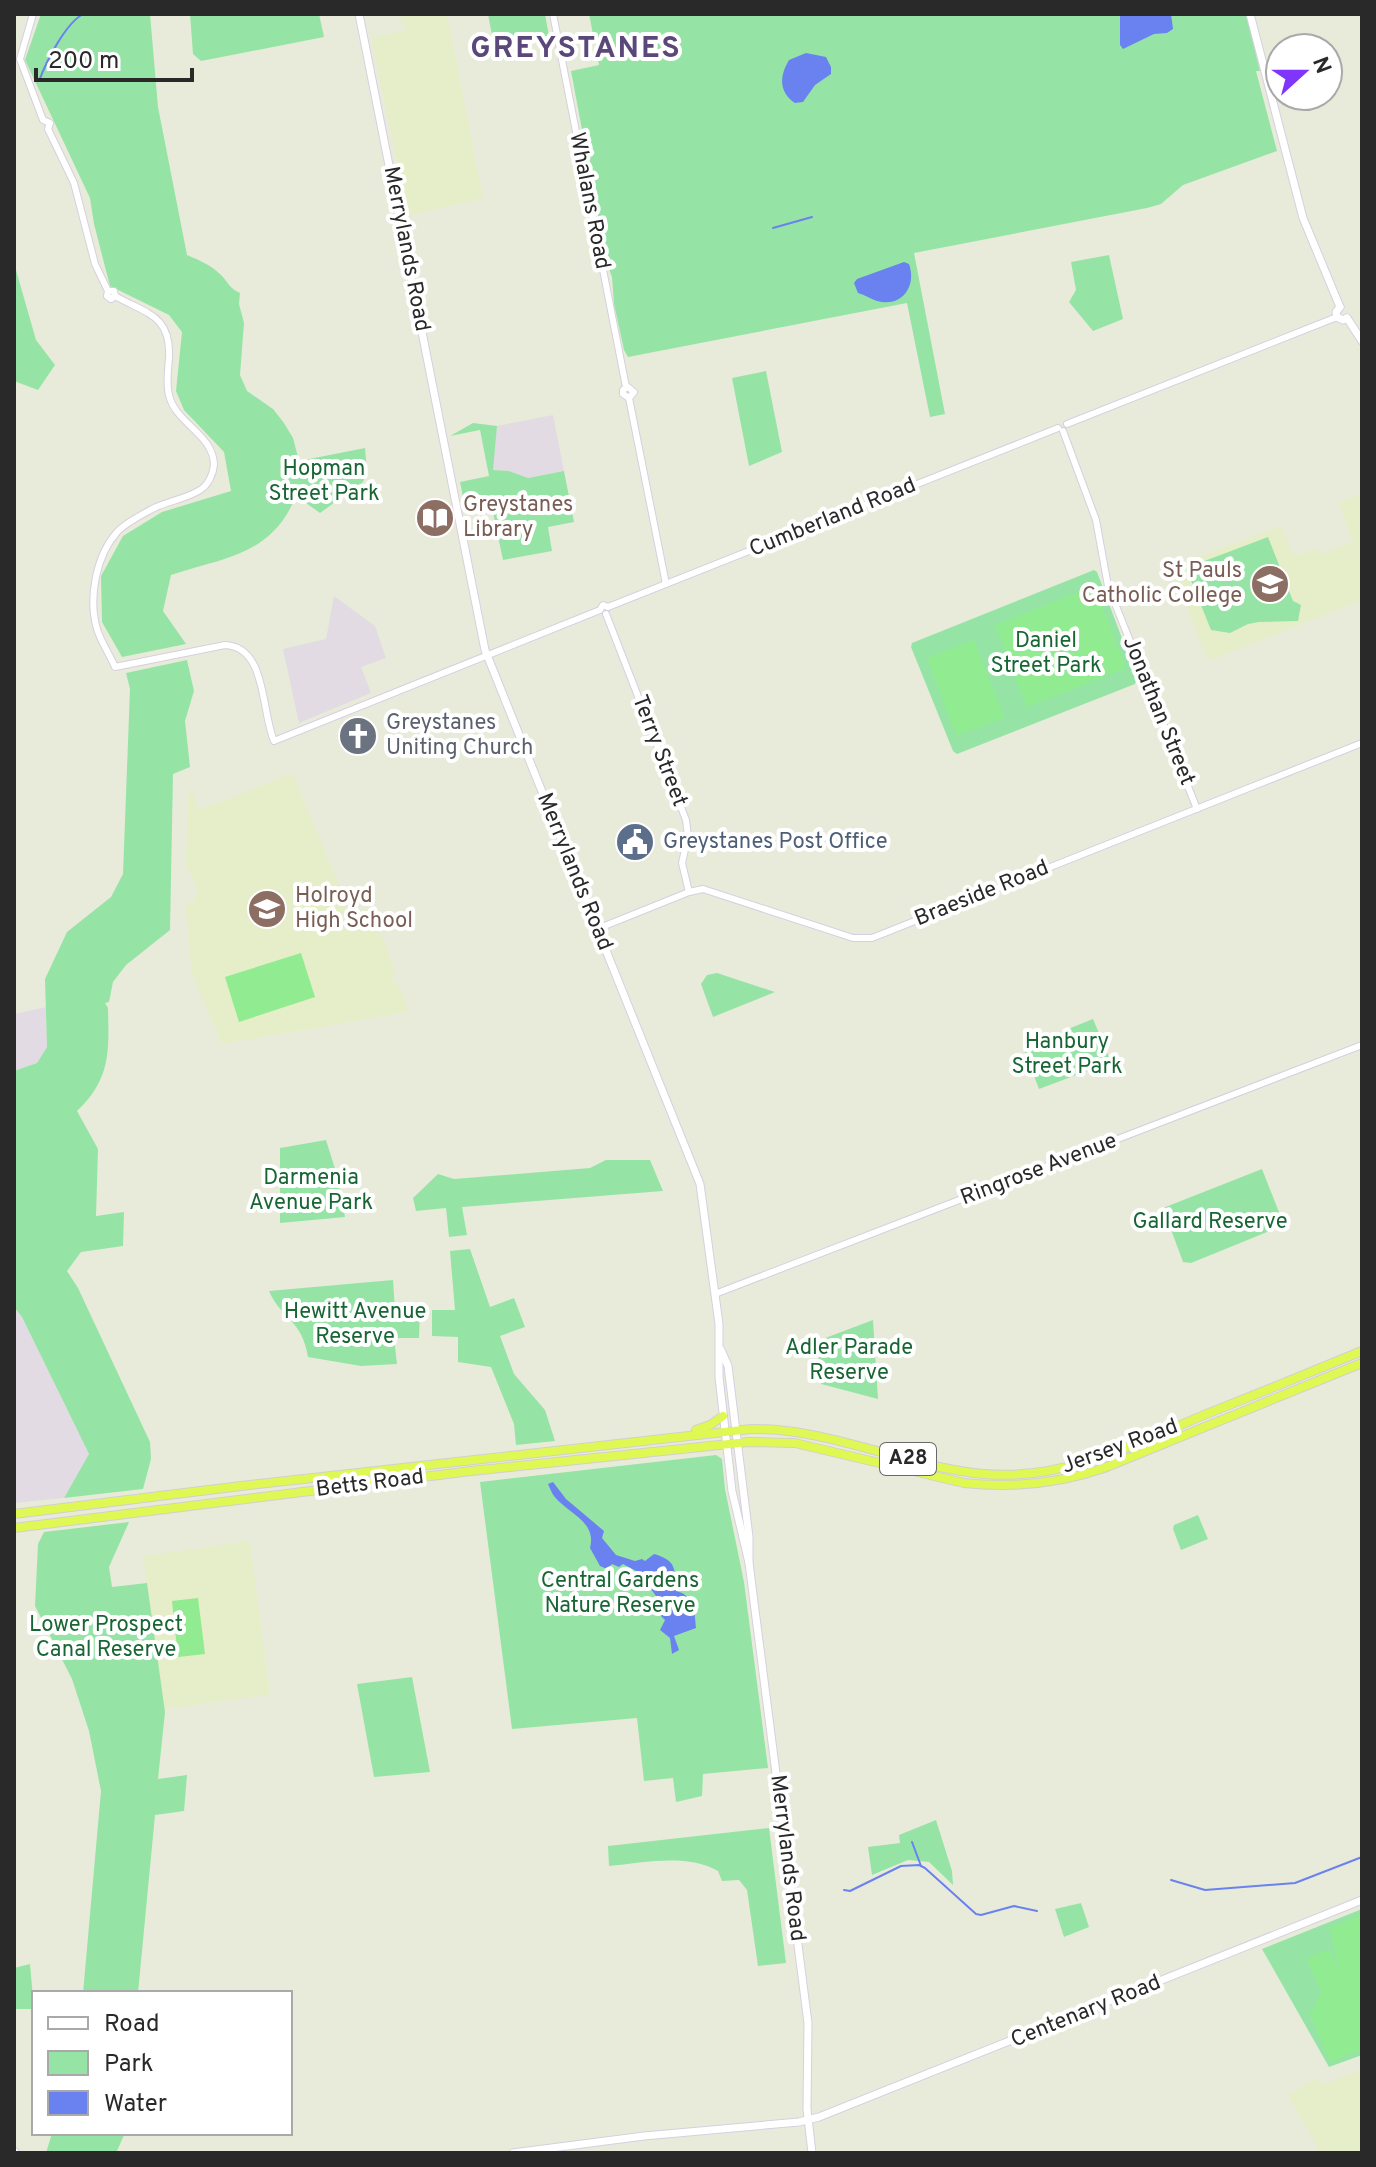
<svg xmlns="http://www.w3.org/2000/svg" width="1376" height="2167" viewBox="0 0 1376 2167" font-family="Overpass,sans-serif">
<style>
.industrial{fill:#e2dbe3}
.education{fill:#e5eec8}
.green{fill:#95e4a6}
.pitch{fill:#91eb90}
.water{fill:#6a81f0}
.lines{fill:none;stroke-linecap:round;stroke-linejoin:round}
.stream{stroke:#6a81f0;stroke-width:2}
.tertiary-casing{stroke:#d6cfe2;stroke-width:8}
.secondary-casing{stroke:#d6cfe2;stroke-width:9}
.trunk-casing{stroke:#d0d0d0;stroke-width:10}
.tertiary{stroke:#fff;stroke-width:6}
.secondary{stroke:#fff;stroke-width:7}
.trunk{stroke:#e0f854;stroke-width:8}
.labels{text-anchor:middle;dominant-baseline:central;stroke-width:8;stroke-linejoin:round;paint-order:stroke}
.shield{fill:#fff;stroke:#696969;stroke-width:2}
.shield-label{font-size:20px;font-weight:bold;fill:#292929}
.street-label{font-size:22px;fill:#292929;stroke:#fff}
.park-label{font-size:22px;fill:#186634;stroke:#fff}
.education-label{font-size:22px;fill:#785e54;stroke:#fff;text-anchor:start}
.worship-label{font-size:22px;fill:#5b616d;stroke:#fff;text-anchor:start}
.service-label{font-size:22px;fill:#4e5e75;stroke:#fff;text-anchor:start}
.district-label{font-size:30px;font-weight:bold;letter-spacing:2px;fill:#5b487a;stroke:#fff}
</style>
<rect width="100%" height="100%" fill="#e9ebda"/>
<!-- industrial -->
<g class="industrial">
<path d="M553 415 564 471 527 478 509 471 492 470 497 426Z"/>
<path d="M334 596 375 626 386 658 361 667 371 693 299 723 283 649 326 639Z"/>
<path d="M46 1007 47 1047 37 1063 14 1071V1014Z"/>
<path d="M14 1307 22 1317 89 1454 64 1498 14 1503Z"/>
</g>
<!-- education -->
<g class="education">
<path d="M399 14H447L483 199 408 215 371 37 406 31Z"/>
<path d="M1362 493V600L1208 661 1171 567 1281 526 1294 556 1315 548 1322 553 1328 552 1353 542 1338 503Z"/>
<path d="M293 773 352 918 372 913 395 969 392 980 402 990 408 1012 222 1044 192 974 185 905 195 900 198 891 186 865 188 796 191 787 199 810Z"/>
<path d="M250 1541 270 1695 164 1709 143 1556Z"/>
<path d="M1359 2071 1362 2077V2153H1321L1288 2095 1317 2078 1324 2084Z"/>
</g>
<!-- green -->
<g class="green">
<path d="M41 14H150L158 107 187 255C199 260 211 265 221 275 228 282 230 289 240 293L239 304 244 323 240 375 247 391 273 409 284 423 293 438 299 461 365 448 367 472 363 482 320 513 296 496C272 555 226 557 171 575L163 611 186 644 122 657 102 622 101 576 123 536 162 512 231 491 224 452 184 410 176 391 182 332 169 315 110 286 94 224 90 198 25 60Z"/>
<path d="M190 14H319L324 37 201 61 193 54Z"/>
<path d="M488 14H545L549 36 494 46Z"/>
<path d="M589 14H1246L1260 71H1256L1277 151 1183 185 1161 204 1147 208 914 253 945 414 930 417 907 303 628 357 624 350 614 304 612 277 607 264 571 71 599 65Z"/>
<path d="M1109 255 1123 319 1093 331 1069 302 1076 290 1071 262Z"/>
<path d="M14 263 36 340 55 365 38 390 14 381Z"/>
<path d="M766 371 782 452 749 466 732 378Z"/>
<path d="M473 423 497 426 493 470 509 471 528 478 564 471 574 522 548 527 552 551 503 560 491 503 465 507 460 482 489 476 480 430 450 436Z"/>
<path d="M1268 537 1293 601 1301 605 1298 621 1259 622 1248 624 1230 633 1211 630 1186 568Z"/>
<path d="M1094 570 1097 572 1137 678 1135 684 957 754 953 751 911 647 912 643Z"/>
<path d="M187 660 194 691 185 721 190 767 173 774 170 930 126 965 113 982 109 1002 105 1003 108 1008C109 1051 111 1079 77 1111L98 1149 96 1216 124 1212 123 1246 81 1252 67 1271 78 1288 150 1442 151 1459 143 1489 64 1498 89 1454 22 1317 14 1307V1071L37 1063 47 1047 45 979 67 932 111 897 123 874 130 689 126 673Z"/>
<path d="M717 973 775 992 713 1017 701 984 707 975Z"/>
<path d="M1093 1019 1111 1062 1039 1089 1023 1047Z"/>
<path d="M326 1140 336 1172 345 1217 280 1223V1148Z"/>
<path d="M606 1160H650L663 1191 462 1207 467 1235 449 1237 446 1208 416 1211 413 1198 438 1174 454 1179 590 1168Z"/>
<path d="M1262 1169 1284 1225 1191 1263 1183 1262 1163 1208Z"/>
<path d="M470 1249 490 1307 514 1298 525 1327 500 1336 514 1374 545 1410 555 1441 516 1445 514 1424 491 1367 458 1362V1337L432 1336V1310H455L450 1251Z"/>
<path d="M393 1280 395 1310H420L419 1338H394L397 1364 361 1366 308 1357C302 1319 281 1319 269 1291Z"/>
<path d="M873 1320 878 1399 821 1384 826 1375 812 1343Z"/>
<path d="M716 1455 722 1459 725 1489 744 1582 768 1768 703 1774 702 1796 676 1802 673 1778 644 1781 637 1718 512 1729 480 1482Z"/>
<path d="M1198 1515 1208 1539 1181 1550 1173 1529 1174 1525Z"/>
<path d="M129 1522 109 1567 112 1587 147 1583 165 1712 158 1779 187 1775 184 1811 155 1815 138 1993H83L101 1791 89 1731 72 1679 35 1606 38 1544 44 1532Z"/>
<path d="M412 1677 430 1772 374 1777 357 1684Z"/>
<path d="M936 1820 952 1871 953 1885 929 1862 908 1860 872 1875 868 1847 900 1843 899 1835Z"/>
<path d="M769 1828 786 1963 758 1966 747 1890 739 1880 722 1881 718 1871C687 1853 643 1863 609 1866L608 1846Z"/>
<path d="M1081 1903 1089 1927 1064 1937 1055 1909Z"/>
<path d="M1362 1909V2055L1329 2067 1262 1949Z"/>
<path d="M30 1964 34 2009H14V1968Z"/>
<path d="M52 2133H125L116 2153H46Z"/>
</g>
<!-- pitch -->
<g class="pitch">
<path d="M1094 586 1126 668 1027 707 995 625Z"/>
<path d="M974 640 1004 718 956 736 927 658Z"/>
<path d="M301 953 315 997 239 1022 225 977Z"/>
<path d="M198 1598 205 1654 178 1657 172 1601Z"/>
<path d="M1362 1914V2049L1330 2062 1309 2011 1315 2008 1316 2002 1323 1990H1320L1307 1958 1329 1949 1340 1974C1335 1958 1335 1943 1329 1928Z"/>
</g>
<!-- water -->
<g class="water">
<path d="M1120 14H1171L1173 29 1167 33 1154 34 1123 49 1120 45Z"/>
<path d="M806 53 826 57 831 67V74L815 85 803 102 795 103C779 92 779 77 789 60Z"/>
<path d="M904 262 909 264C917 286 902 308 877 301 871 299 865 295 858 293L854 283 857 279Z"/>
<path d="M553 1482 566 1499 604 1531 602 1538 616 1555 635 1561 642 1559 645 1561 654 1554C678 1561 674 1569 676 1591 694 1595 695 1613 696 1628L674 1636 679 1650 672 1654 670 1638 660 1630 665 1620 656 1611 660 1605C657 1594 646 1585 642 1574L623 1564 619 1567 612 1564 607 1569 600 1566 590 1548C597 1521 568 1514 554 1496 551 1492 550 1488 548 1484Z"/>
</g>
<g class="lines">
<!-- stream -->
<g class="stream">
<path d="M39 81C46 62 65 24 83 14"/>
<path d="M773 228 812 217"/>
<path d="M912 1842 921 1866"/>
<path d="M1171 1880 1205 1890 1295 1883 1362 1857"/>
<path d="M844 1890 850 1891 901 1866 919 1865 925 1868 976 1914 981 1915 1014 1906 1037 1911"/>
</g>
<defs>
<g id="tertiary">
<path d="M33 14 20 59 43 120 50 123 48 129 74 183 95 264 108 291 107 296 111 299 115 296"/>
<path d="M553 14 626 387"/>
<path d="M108 291H114L115 296C147 314 171 315 169 358 168 370 166 383 169 395 175 423 214 435 214 465 213 475 208 485 200 490 186 499 168 501 154 508 143 514 127 522 118 531 96 555 88 598 97 629 101 642 110 655 115 667L225 645C267 647 261 711 274 741L600 610 603 605 608 607"/>
<path d="M629 398 634 392 628 387 623 390V394L629 398 666 584"/>
<path d="M1067 424 1337 317"/>
<path d="M1063 431 1096 520 1108 586 1197 809"/>
<path d="M608 607 1058 428"/>
<path d="M606 614 686 820 688 836 682 863 689 892"/>
<path d="M597 929 689 892 703 889 853 938H872L1362 743"/>
<path d="M715 1294 1362 1045"/>
</g>
<g id="secondary">
<path d="M359 14 485 650 700 1184 719 1324V1377L732 1491 749 1563"/>
<path d="M1250 14 1303 218 1340 307"/>
<path d="M1340 307 1336 312 1337 317 1343 320 1347 318"/>
<path d="M1347 318 1362 341"/>
<path d="M721 1350 728 1366 749 1537V1563L808 2023 807 2109 812 2153"/>
<path d="M14 2151 16 2153"/>
<path d="M513 2153 644 2136 799 2122 819 2117 1362 1900"/>
</g>
<g id="trunk">
<path d="M696 1430 710 1425 723 1416"/>
<path d="M14 1514 241 1486 751 1429C831 1428 905 1467 984 1474 1063 1481 1133 1445 1204 1415 1257 1394 1309 1373 1362 1351"/>
<path d="M14 1528 471 1471 748 1442 795 1443 964 1483C1012 1488 1058 1484 1104 1468L1362 1363"/>
</g>
</defs>
<!-- tertiary casing -->
<use href="#tertiary" class="tertiary-casing"/>
<!-- secondary casing -->
<use href="#secondary" class="secondary-casing"/>
<!-- trunk casing -->
<use href="#trunk" class="trunk-casing"/>
<!-- tertiary -->
<use href="#tertiary" class="tertiary"/>
<!-- secondary -->
<use href="#secondary" class="secondary"/>
<!-- trunk -->
<use href="#trunk" class="trunk"/>
</g>
<!-- icons -->
<defs>
<symbol id="library-disc" viewBox="-11 -11 22 22"><circle r="9.5" fill="#8d6e63" stroke="#fff"/><path d="M-6-4Q-3-5.5-.7-3.5V5Q-3 3-6 4ZM6-4Q3-5.5 .7-3.5V5Q3 3 6 4Z" fill="#fff"/></symbol>
<symbol id="school-disc" viewBox="-11 -11 22 22"><circle r="9.5" fill="#8d6e63" stroke="#fff"/><path d="M0-5L7-2L0 1L-7-2ZM-4 1L0 2.5L4 1V4Q0 6-4 4Z" fill="#fff"/></symbol>
<symbol id="church-disc" viewBox="-11 -11 22 22"><circle r="9.5" fill="#6b7280" stroke="#fff"/><path d="M-1.2-6h2.4v3.5h3.3v2.4h-3.3V6h-2.4V-.1h-3.3v-2.4h3.3Z" fill="#fff"/></symbol>
<symbol id="civic-disc" viewBox="-11 -11 22 22"><circle r="9.5" fill="#5c6f8a" stroke="#fff"/><path d="M-.6-6.5H3V-4.5H.6V-3L4-1V1h2V6H-6V1h2V-1L-.6-3ZM-1.2 2.5V6h2.4V2.5Z" fill="#fff"/></symbol>
</defs>
<g fill-rule="evenodd">
<use href="#library-disc" x="413" y="496" width="44" height="44"/>
<use href="#school-disc" x="1248" y="562" width="44" height="44"/>
<use href="#church-disc" x="336" y="714" width="44" height="44"/>
<use href="#civic-disc" x="613" y="820" width="44" height="44"/>
<use href="#school-disc" x="245" y="887" width="44" height="44"/>
</g>
<g class="labels">
<!-- shield labels -->
<rect class="shield" x="880" y="1443" width="56" height="32" rx="6"/>
<g class="shield-label">
<text x="908" y="1459">A28</text>
</g>
<!-- street labels -->
<g class="street-label">
<text transform="translate(589 201) rotate(79)">Whalans Road</text>
<text transform="translate(406 249) rotate(79)">Merrylands Road</text>
<text transform="translate(833 518) rotate(-22)">Cumberland Road</text>
<text transform="translate(1158 711) rotate(68)">Jonathan Street</text>
<text transform="translate(659 751) rotate(69)">Terry Street</text>
<text transform="translate(574 872) rotate(68)">Merrylands Road</text>
<text transform="translate(982 894) rotate(-22)">Braeside Road</text>
<text transform="translate(1039 1170) rotate(-21)">Ringrose Avenue</text>
<text transform="translate(1120 1447) rotate(-20)">Jersey Road</text>
<text transform="translate(370 1484) rotate(-7)">Betts Road</text>
<text transform="translate(787 1858) rotate(83)">Merrylands Road</text>
<text transform="translate(1086 2012) rotate(-22)">Centenary Road</text>
</g>
<!-- park labels -->
<g class="park-label">
<text x="324" y="469">Hopman<tspan x="324" dy="25">Street Park</tspan></text>
<text x="1046" y="641">Daniel<tspan x="1046" dy="25">Street Park</tspan></text>
<text x="1067" y="1042">Hanbury<tspan x="1067" dy="25">Street Park</tspan></text>
<text x="311" y="1178">Darmenia<tspan x="311" dy="25">Avenue Park</tspan></text>
<text x="1210" y="1222">Gallard Reserve</text>
<text x="355" y="1312">Hewitt Avenue<tspan x="355" dy="25">Reserve</tspan></text>
<text x="849" y="1348">Adler Parade<tspan x="849" dy="25">Reserve</tspan></text>
<text x="620" y="1581">Central Gardens<tspan x="620" dy="25">Nature Reserve</tspan></text>
<text x="106" y="1625">Lower Prospect<tspan x="106" dy="25">Canal Reserve</tspan></text>
</g>
<!-- education labels -->
<g class="education-label">
<text x="463" y="505">Greystanes<tspan x="463" dy="25">Library</tspan></text>
<text x="1242" y="571" text-anchor="end">St Pauls<tspan x="1242" dy="25">Catholic College</tspan></text>
<text x="295" y="896">Holroyd<tspan x="295" dy="25">High School</tspan></text>
</g>
<!-- worship labels -->
<g class="worship-label">
<text x="386" y="723">Greystanes<tspan x="386" dy="25">Uniting Church</tspan></text>
</g>
<!-- service labels -->
<g class="service-label">
<text x="663" y="842">Greystanes Post Office</text>
</g>
<!-- district labels -->
<g class="district-label">
<text x="576" y="49">GREYSTANES</text>
</g>
</g>
<!-- border -->
<rect width="1376" height="2167" fill="none" stroke="#292929" stroke-width="32"/>
<!-- legend -->
<rect x="32" y="1991" width="260" height="144" fill="#ffffff" stroke="#a9a9a9" stroke-width="2"/>
<rect x="48" y="2017" width="40" height="12" fill="#ffffff" stroke="#a9a9a9" stroke-width="2"/>
<text x="104" y="2031" font-size="24" fill="#292929">Road</text>
<rect x="48" y="2051" width="40" height="24" fill="#95e4a6" stroke="#a9a9a9" stroke-width="2"/>
<text x="104" y="2071" font-size="24" fill="#292929">Park</text>
<rect x="48" y="2091" width="40" height="24" fill="#6a81f0" stroke="#a9a9a9" stroke-width="2"/>
<text x="104" y="2111" font-size="24" fill="#292929">Water</text>
<!-- north arrow -->
<g transform="translate(1304 72) rotate(69)"><circle r="38" fill="#ffffff" stroke="#a9a9a9" stroke-width="2"/>
<path d="M0-6L14 30L0 20L-14 30Z" fill="#8035fd"/>
<text y="-12" font-size="22" font-weight="bold" text-anchor="middle" fill="#292929">N</text>
</g>
<!-- scale -->
<path d="M36 68v12h156v-12" fill="none" stroke="#292929" stroke-width="4"/>
<text x="48" y="68" font-size="24" fill="#292929" stroke="#ffffff" stroke-width="6" paint-order="stroke">200 m</text>
</svg>
